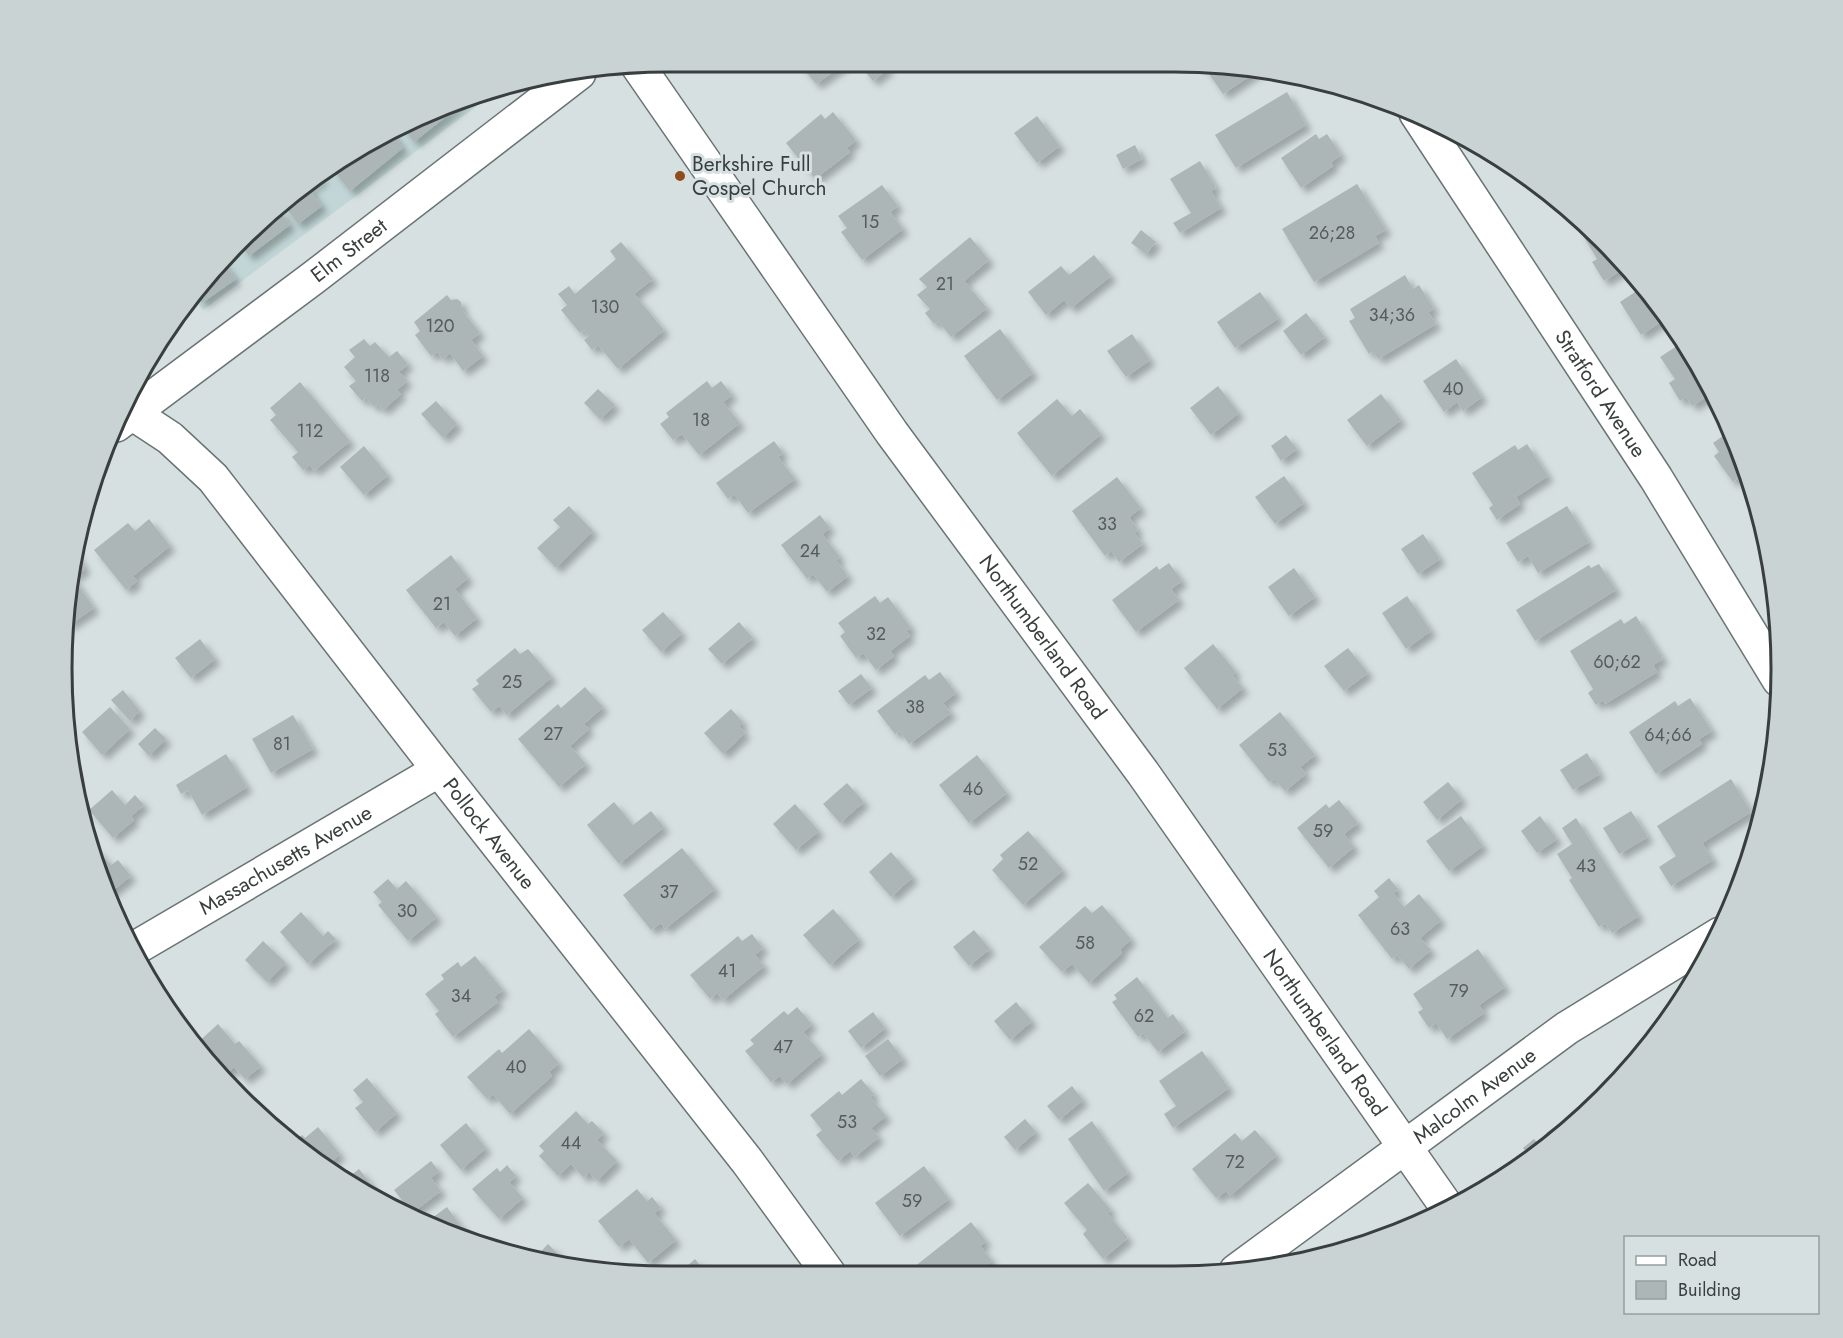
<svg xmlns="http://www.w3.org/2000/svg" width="1843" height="1338" viewBox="0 0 1843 1338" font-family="Jost,sans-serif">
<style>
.built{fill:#c2d6d7}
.building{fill:#acb6b6;filter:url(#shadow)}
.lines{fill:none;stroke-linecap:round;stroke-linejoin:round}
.minor-casing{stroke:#6b7475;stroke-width:36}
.minor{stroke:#fff;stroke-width:33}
.poi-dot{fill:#8f4d1b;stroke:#d6e0e1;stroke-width:2}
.labels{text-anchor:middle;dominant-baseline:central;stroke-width:6;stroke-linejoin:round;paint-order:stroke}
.number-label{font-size:18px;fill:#565c5c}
.poi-label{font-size:21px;fill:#393e3e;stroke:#d6e0e1;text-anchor:start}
.street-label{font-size:21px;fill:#393e3e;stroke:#d6e0e1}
.rim{fill:none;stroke:#393e3e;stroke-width:3}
</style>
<defs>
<filter id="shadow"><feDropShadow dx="5.5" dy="5.5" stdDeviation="3" flood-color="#0004"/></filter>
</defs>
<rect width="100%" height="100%" fill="#d6e0e1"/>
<!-- built -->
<path class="built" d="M505 85 203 310 193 297 212 269 332 164 401 124Z"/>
<!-- building -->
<g class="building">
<path d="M798 62H847L816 84Z"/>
<path d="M872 62H883L889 68 873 81 863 69Z"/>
<path d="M1202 64 1231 67 1259 70 1223 94Z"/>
<path d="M1287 92 1306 125 1236 168 1215 135Z"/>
<path d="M463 101 464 102 414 142 400 124Z"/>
<path d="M833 112 856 140 847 148 850 152 815 179 786 143 821 114 825 119Z"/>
<path d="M1037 116 1060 146 1037 163 1014 133Z"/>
<path d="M390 130 403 148 350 191 333 170 338 165 335 162Z"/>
<path d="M1316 134 1319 139 1327 134 1341 155 1331 162 1333 166 1301 188 1281 158Z"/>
<path d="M1135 145 1142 159 1123 169 1116 155Z"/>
<path d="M1200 161 1216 188 1211 191 1221 208 1180 233 1173 223 1191 213 1170 179Z"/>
<path d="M319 175 323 179 309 189 322 206 298 224 284 205Z"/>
<path d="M1357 184 1386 230 1375 236 1379 243 1314 282 1282 229Z"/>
<path d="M882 185 898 206 890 212 903 229 862 260 841 232 847 228 838 216Z"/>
<path d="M279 210 290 225 249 256 240 244Z"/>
<path d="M1589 227 1628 266 1604 281 1592 262 1597 259 1581 232Z"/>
<path d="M1141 230 1156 242 1146 254 1131 243Z"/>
<path d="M970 237 989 260 964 281 987 308 951 337 938 321 934 324 925 313 930 309 917 295 927 287 919 279Z"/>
<path d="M621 242 653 279 634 294 664 330 618 369 598 345 592 350 584 340 589 336 584 330 580 333 561 310 567 305 558 294 569 286 575 294 616 259 610 251Z"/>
<path d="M1094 255 1111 276 1071 308 1064 300 1046 315 1028 292 1061 266 1069 275Z"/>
<path d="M221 260 236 279 202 303 196 293 212 269Z"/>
<path d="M1405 275 1413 289 1419 285 1434 309 1428 312 1436 324 1378 359 1373 351 1369 354 1349 321 1355 318 1350 309Z"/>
<path d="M1644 286 1667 318 1641 335 1620 302Z"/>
<path d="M1260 292 1279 318 1235 348 1217 322Z"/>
<path d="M447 295 451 300 457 299 461 302 462 310 480 333 471 340 483 356 463 371 450 353 443 359 437 352 431 356 415 335 420 331 414 322Z"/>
<path d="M1306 313 1325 337 1301 355 1283 331Z"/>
<path d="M1000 329 1033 373 997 400 964 356Z"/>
<path d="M1132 334 1150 360 1126 377 1107 351Z"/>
<path d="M364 339 370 346 375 342 389 357 397 351 408 364 399 372 407 381 397 390 401 394 383 410 378 404 374 407 366 398 362 401 349 386 356 381 344 367 355 357 349 350Z"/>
<path d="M1683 342 1700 366 1713 393 1692 406 1686 397 1680 401 1669 383 1675 379 1660 357Z"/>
<path d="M1456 359 1482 397 1463 411 1457 402 1444 412 1423 381Z"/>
<path d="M707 381 712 388 721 381 732 395 723 402 740 423 699 455 682 434 673 440 660 424 669 417 666 413Z"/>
<path d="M300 382 350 441 314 471 310 465 303 470 292 457 298 452 270 420 276 415 270 408Z"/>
<path d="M1218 386 1239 413 1211 435 1190 408Z"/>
<path d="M598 389 615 405 600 419 584 403Z"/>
<path d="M1381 394 1401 420 1367 446 1347 420Z"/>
<path d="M1057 399 1072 416 1080 409 1101 434 1052 476 1017 433Z"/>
<path d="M436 401 457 424 443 438 421 414Z"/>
<path d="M1730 431 1749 474 1752 486 1748 489 1739 477 1733 482 1714 456 1719 452 1713 443Z"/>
<path d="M1286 435 1297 449 1281 461 1271 446Z"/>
<path d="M774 441 783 453 778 457 795 479 748 513 734 494 728 499 716 483Z"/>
<path d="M1527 444 1548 476 1516 497 1520 504 1497 520 1489 508 1493 505 1472 473 1515 445 1518 450Z"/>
<path d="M364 446 388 475 364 495 340 467Z"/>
<path d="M1284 476 1304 503 1275 524 1255 497Z"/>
<path d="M1117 477 1141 508 1129 517 1138 530 1134 533 1143 544 1119 562 1111 551 1105 556 1072 511Z"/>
<path d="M569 506 593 531 556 568 537 548 560 527 553 520Z"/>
<path d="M1567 506 1589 542 1538 573 1528 556 1518 562 1506 543Z"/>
<path d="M820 515 830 528 822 534 840 557 836 560 848 576 827 592 813 574 807 579 781 545Z"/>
<path d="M149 519 170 546 133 576 137 581 126 590 94 550 128 523 135 531Z"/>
<path d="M1423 534 1440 559 1418 574 1401 549Z"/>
<path d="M76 552 85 569 73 577 94 608 66 627 73 554Z"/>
<path d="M451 555 468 578 455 589 477 618 455 636 444 622 436 628 406 590Z"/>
<path d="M1169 563 1182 581 1171 589 1179 600 1136 632 1112 600 1157 566 1159 570Z"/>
<path d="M1599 564 1616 590 1535 641 1516 610 1589 565 1591 568Z"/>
<path d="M1294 568 1315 597 1289 616 1268 587Z"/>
<path d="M875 596 880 603 888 597 911 628 906 631 910 636 890 651 894 656 876 670 863 653 856 658 840 636 845 632 838 623Z"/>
<path d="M1407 596 1431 631 1406 649 1382 613Z"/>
<path d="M663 612 682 633 661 652 642 630Z"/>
<path d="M1636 616 1663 659 1653 665 1657 672 1605 704 1603 700 1596 705 1588 693 1593 689 1570 651 1621 619 1624 624Z"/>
<path d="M739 622 753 638 722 664 708 649Z"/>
<path d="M200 639 215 659 191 678 175 658Z"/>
<path d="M1213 644 1236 672 1232 675 1243 688 1217 709 1184 668Z"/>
<path d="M515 648 520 654 528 649 552 677 507 715 499 706 491 712 472 689 479 684 476 680Z"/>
<path d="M1348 648 1368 673 1344 691 1324 666Z"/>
<path d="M940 672 956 693 943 703 951 713 909 744 900 731 895 734 877 711 925 675 929 680Z"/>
<path d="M861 674 872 688 849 705 838 691Z"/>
<path d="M585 687 603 707 584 724 589 729 570 746 586 764 559 787 518 739 558 704 561 708Z"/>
<path d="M123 690 140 711 130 721 111 700Z"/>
<path d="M1690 698 1712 731 1699 739 1702 744 1656 774 1629 732 1675 701 1678 706Z"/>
<path d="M110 707 130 729 102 755 82 732Z"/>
<path d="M731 709 743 722 739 726 745 733 723 754 704 733Z"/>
<path d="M1280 712 1315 755 1300 767 1306 774 1285 791 1274 779 1269 782 1239 745Z"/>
<path d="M293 715 313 749 271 773 252 739Z"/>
<path d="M155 728 166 739 149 756 138 744Z"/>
<path d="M1587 753 1600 774 1573 790 1560 770Z"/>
<path d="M226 754 247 787 202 815 188 790 181 794 176 785Z"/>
<path d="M977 755 1007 793 969 823 939 785Z"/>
<path d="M1731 779 1751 812 1702 843 1713 860 1671 886 1659 867 1676 856 1657 826Z"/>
<path d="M1448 782 1462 799 1437 820 1423 802Z"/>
<path d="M847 783 864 802 840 823 823 804Z"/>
<path d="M112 790 125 805 135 795 144 805 131 816 134 820 113 838 89 810Z"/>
<path d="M1339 800 1358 823 1344 834 1354 847 1329 868 1297 828 1326 804 1329 808Z"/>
<path d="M614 802 633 825 651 811 664 827 619 864 587 825Z"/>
<path d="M795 804 819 831 796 850 773 824Z"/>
<path d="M1631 811 1648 837 1619 854 1603 828Z"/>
<path d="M1461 816 1483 846 1449 871 1426 841Z"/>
<path d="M1540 816 1557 839 1537 853 1521 831Z"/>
<path d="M1576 818 1639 916 1612 933 1605 923 1599 927 1569 880 1572 878 1557 854 1572 844 1562 828Z"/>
<path d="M1028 831 1063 870 1023 905 992 870 1003 859 1000 855Z"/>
<path d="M96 848 111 865 118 860 131 876 106 896 94 850Z"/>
<path d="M682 848 715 889 665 929 661 923 651 930 623 895Z"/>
<path d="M891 852 913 877 891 897 869 872Z"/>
<path d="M1389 878 1398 889 1393 893 1404 907 1419 894 1441 920 1420 938 1431 950 1409 969 1397 955 1392 959 1358 915 1379 897 1374 891Z"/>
<path d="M388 879 397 889 406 881 437 917 408 941 378 905 382 902 373 892Z"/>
<path d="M1102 905 1131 939 1120 950 1122 953 1089 983 1072 964 1062 972 1039 947 1085 906 1092 913Z"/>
<path d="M833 909 859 939 830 965 803 935Z"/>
<path d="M301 912 323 936 328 931 336 939 308 964 280 932Z"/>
<path d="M974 930 990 949 969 966 953 947Z"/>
<path d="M752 934 763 948 755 955 764 966 723 1000 717 993 710 999 690 975 738 936 742 941Z"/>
<path d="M263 941 286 963 267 982 245 960Z"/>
<path d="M1478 949 1505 987 1479 1005 1484 1013 1447 1039 1436 1023 1429 1028 1418 1012 1423 1009 1413 994Z"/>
<path d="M475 956 503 990 494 997 498 1002 453 1037 435 1014 439 1011 425 994 444 979 441 975 458 962 461 967Z"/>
<path d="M1137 977 1168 1018 1173 1014 1185 1031 1158 1052 1143 1033 1138 1037 1112 1002 1117 999 1114 995Z"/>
<path d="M1016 1002 1032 1021 1010 1040 994 1021Z"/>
<path d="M797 1007 812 1024 803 1032 822 1054 787 1084 780 1076 771 1082 745 1051 754 1044 750 1040 784 1011 788 1015Z"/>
<path d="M873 1012 885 1028 861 1048 848 1031Z"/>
<path d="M218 1024 235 1044 239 1041 261 1066 245 1079 234 1067 222 1078 212 1069 195 1045Z"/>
<path d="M529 1029 559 1063 549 1072 552 1076 510 1114 493 1094 487 1099 467 1077 499 1049 502 1053Z"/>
<path d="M888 1039 903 1059 880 1076 865 1056Z"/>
<path d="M1202 1051 1229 1088 1173 1128 1164 1114 1176 1106 1159 1081Z"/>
<path d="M367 1078 397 1113 375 1132 355 1108 363 1102 353 1090Z"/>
<path d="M861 1079 874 1094 870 1097 886 1116 871 1128 879 1137 855 1157 850 1151 838 1161 816 1135 822 1130 810 1115 839 1091 842 1095Z"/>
<path d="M1072 1086 1083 1100 1059 1120 1047 1106Z"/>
<path d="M576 1111 588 1124 592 1121 604 1133 597 1140 617 1161 597 1181 589 1172 584 1178 571 1164 558 1176 539 1156 544 1151 539 1146Z"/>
<path d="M1025 1119 1036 1132 1015 1150 1004 1137Z"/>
<path d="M1092 1121 1128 1173 1104 1191 1068 1139Z"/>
<path d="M1563 1121 1570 1129 1521 1162 1519 1159 1527 1153 1523 1148 1534 1139 1540 1146 1550 1138 1546 1133Z"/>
<path d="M466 1123 486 1148 461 1170 440 1145Z"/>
<path d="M318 1127 340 1154 328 1165 324 1160 320 1164 299 1151 291 1144 302 1135 305 1138Z"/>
<path d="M1255 1130 1277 1155 1230 1196 1226 1191 1216 1198 1192 1169 1235 1133 1242 1141Z"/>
<path d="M431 1161 439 1171 431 1178 441 1191 412 1213 394 1190Z"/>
<path d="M507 1165 516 1176 509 1182 523 1198 499 1219 472 1189 497 1168 500 1172Z"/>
<path d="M924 1166 949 1199 900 1236 875 1203Z"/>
<path d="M359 1169 371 1184 363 1190 345 1180Z"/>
<path d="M1088 1183 1111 1210 1107 1213 1128 1238 1103 1259 1083 1234 1087 1230 1064 1203Z"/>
<path d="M637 1189 647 1201 652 1197 661 1208 654 1213 676 1240 648 1263 629 1239 619 1247 598 1221Z"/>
<path d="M447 1207 464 1231 457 1235 425 1223Z"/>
<path d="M971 1222 986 1241 980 1246 992 1261 977 1273H919L914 1267Z"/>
<path d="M548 1244 565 1261 562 1264 534 1259Z"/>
<path d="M695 1259 708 1275H677Z"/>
</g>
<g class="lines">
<defs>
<g id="minor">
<path id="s1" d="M638 66 892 433 1143 773 1449 1210"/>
<path id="s2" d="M1416 113 1656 478 1779 680"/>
<path id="s3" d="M124 402 132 413 170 438 213 478 439 770 747 1161 829 1274"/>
<path id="s4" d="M116 425 313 278 579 73"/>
<path id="s5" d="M132 950 439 770"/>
<path id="s6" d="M1236 1271 1567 1028 1720 934"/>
</g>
</defs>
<!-- minor casing -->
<use href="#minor" class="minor-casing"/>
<!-- minor -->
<use href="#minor" class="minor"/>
</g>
<!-- markers -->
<circle class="poi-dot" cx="680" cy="176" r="6"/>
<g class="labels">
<!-- number labels -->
<g class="number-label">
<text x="870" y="222">15</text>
<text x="1332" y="233">26;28</text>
<text x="945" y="284">21</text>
<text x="605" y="307">130</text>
<text x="1392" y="315">34;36</text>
<text x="440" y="326">120</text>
<text x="377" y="376">118</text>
<text x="1453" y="389">40</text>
<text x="701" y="420">18</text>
<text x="310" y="431">112</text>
<text x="1107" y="524">33</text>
<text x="810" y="551">24</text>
<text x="442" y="604">21</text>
<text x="876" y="634">32</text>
<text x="1617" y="662">60;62</text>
<text x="512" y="682">25</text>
<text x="915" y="707">38</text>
<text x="553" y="734">27</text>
<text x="1668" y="735">64;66</text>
<text x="282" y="744">81</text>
<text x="1277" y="750">53</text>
<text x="973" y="789">46</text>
<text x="1323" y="831">59</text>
<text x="1028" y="864">52</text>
<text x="1586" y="866">43</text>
<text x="669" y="892">37</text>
<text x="407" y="911">30</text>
<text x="1400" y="929">63</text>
<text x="1085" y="943">58</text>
<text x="727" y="971">41</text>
<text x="1459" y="991">79</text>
<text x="461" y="996">34</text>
<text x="1144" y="1016">62</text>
<text x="783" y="1047">47</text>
<text x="516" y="1067">40</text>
<text x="847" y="1122">53</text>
<text x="571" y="1143">44</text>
<text x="1235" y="1162">72</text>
<text x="912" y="1201">59</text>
</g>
<!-- poi labels -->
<g class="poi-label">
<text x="692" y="164">Berkshire Full<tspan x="692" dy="24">Gospel Church</tspan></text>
</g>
<!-- street labels -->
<g class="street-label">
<text stroke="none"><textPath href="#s4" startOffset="291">Elm Street</textPath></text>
<text stroke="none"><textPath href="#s2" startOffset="336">Stratford Avenue</textPath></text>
<text stroke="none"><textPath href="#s1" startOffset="700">Northumberland Road</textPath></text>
<text stroke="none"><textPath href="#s3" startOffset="568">Pollock Avenue</textPath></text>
<text stroke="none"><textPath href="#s5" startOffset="178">Massachusetts Avenue</textPath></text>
<text stroke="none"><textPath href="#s1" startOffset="1186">Northumberland Road</textPath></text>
<text stroke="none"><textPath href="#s6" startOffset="296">Malcolm Avenue</textPath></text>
</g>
</g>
<!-- crop -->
<path d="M0 0H1843V1338H0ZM669 72H1174A597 597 0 0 1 1771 669V669A597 597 0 0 1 1174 1266H669A597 597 0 0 1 72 669V669A597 597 0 0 1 669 72Z" fill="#c9d3d4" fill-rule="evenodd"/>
<path class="rim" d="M669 72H1174A597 597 0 0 1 1771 669V669A597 597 0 0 1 1174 1266H669A597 597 0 0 1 72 669V669A597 597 0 0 1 669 72Z"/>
<!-- legend -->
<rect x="1624" y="1236" width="195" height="78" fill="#d6e0e1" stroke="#979fa0" stroke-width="1.5"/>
<rect x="1636" y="1256" width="30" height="9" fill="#ffffff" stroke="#979fa0" stroke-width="1.5"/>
<text x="1678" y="1266" font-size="18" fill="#393e3e">Road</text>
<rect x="1636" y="1281" width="30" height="18" fill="#acb6b6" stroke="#979fa0" stroke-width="1.5"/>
<text x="1678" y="1296" font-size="18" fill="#393e3e">Building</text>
</svg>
